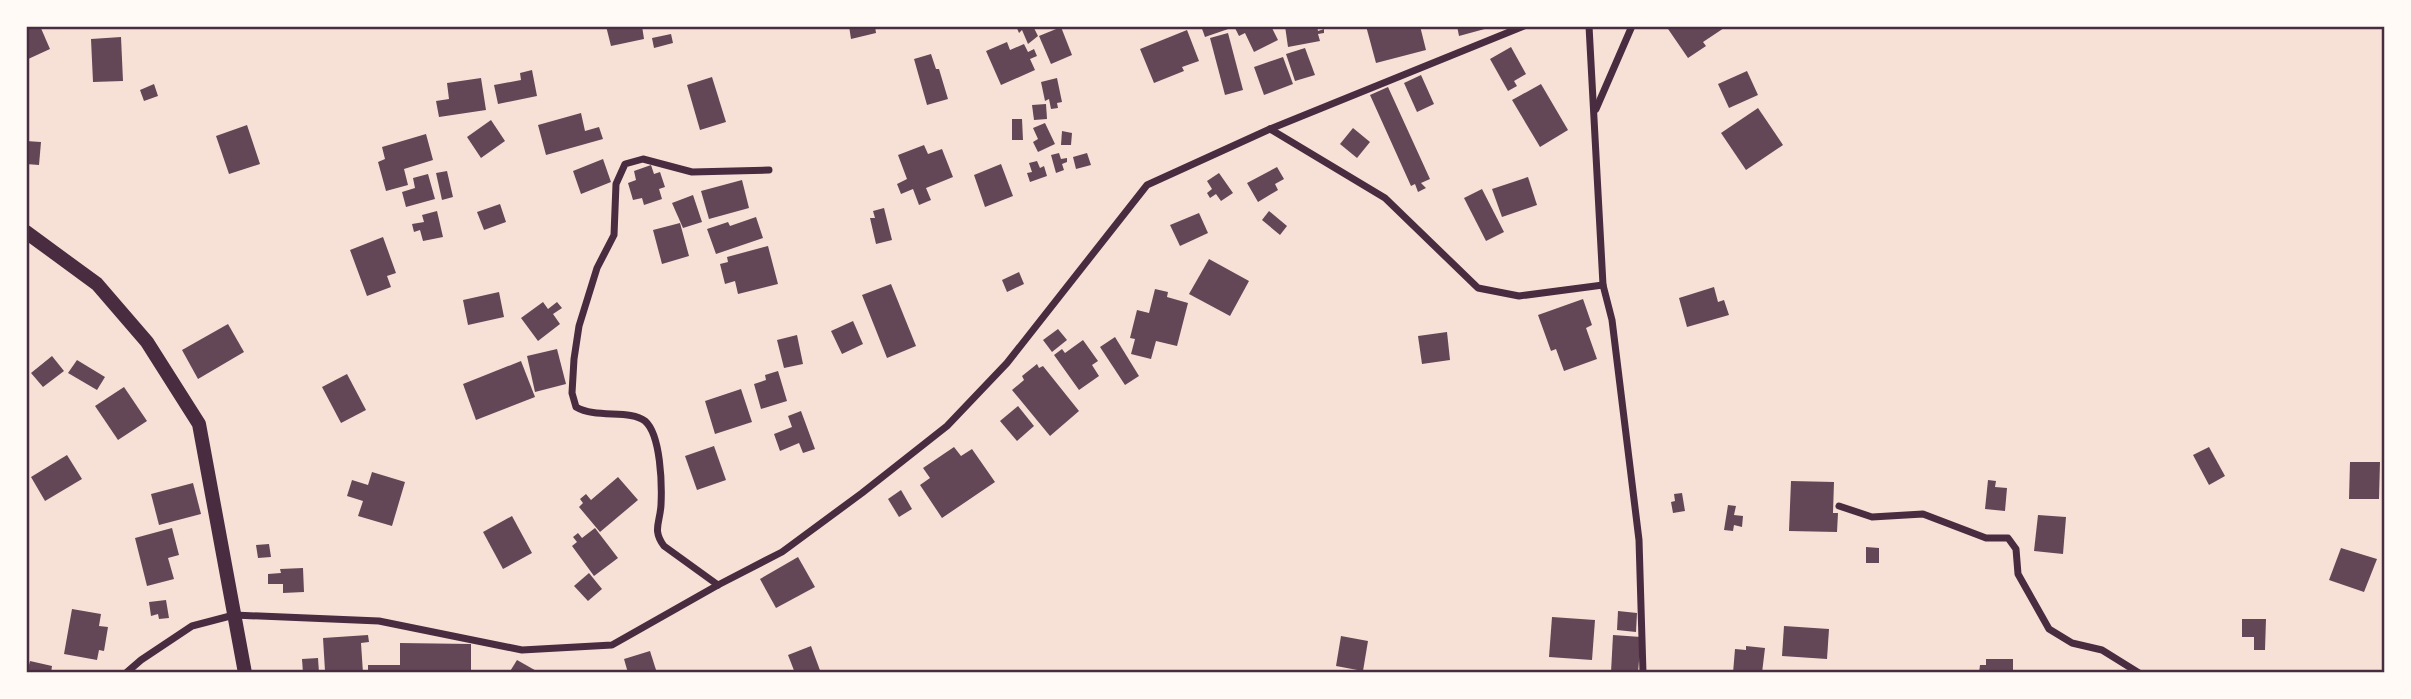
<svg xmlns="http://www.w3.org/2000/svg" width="2411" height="699" viewBox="0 0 2411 699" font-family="'Noto Sans',sans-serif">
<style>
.building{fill:#644757}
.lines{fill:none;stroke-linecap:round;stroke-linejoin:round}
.minor{stroke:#4a2c40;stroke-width:7}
.secondary{stroke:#4a2c40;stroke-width:14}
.neatline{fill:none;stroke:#4a2c40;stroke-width:2.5}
</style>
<rect width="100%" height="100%" fill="#f7e1d7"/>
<!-- building -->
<g class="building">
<path d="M26 26H40L50 49 26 60Z"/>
<path d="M606 26H642L644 39 611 46Z"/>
<path d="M849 26H875L876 33 851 39Z"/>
<path d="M1016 26H1033L1038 36 1028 44 1022 30 1019 33Z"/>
<path d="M1201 26H1234V27L1205 37Z"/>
<path d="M1234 26H1271L1278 40 1254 52 1245 33 1239 36Z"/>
<path d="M1285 26H1317L1318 31 1324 29V33L1318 34 1320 41 1288 47Z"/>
<path d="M1366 26H1420L1426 50 1376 63Z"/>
<path d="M1457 26H1492V27L1459 36Z"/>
<path d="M1666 26H1723L1724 28 1703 42 1706 46 1688 58Z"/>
<path d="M1061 27 1072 55 1051 64 1039 36Z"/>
<path d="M1187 30 1199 61 1182 67 1184 71 1154 83 1140 49Z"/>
<path d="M1228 33 1243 90 1225 95 1210 38Z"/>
<path d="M671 34 673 43 654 48 652 38Z"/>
<path d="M121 37 123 81 93 82 91 39Z"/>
<path d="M1007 42 1010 50 1024 44 1028 52 1034 49 1037 56 1030 59 1035 70 1001 85 986 51Z"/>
<path d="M1511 47 1526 74 1514 81 1517 86 1508 91 1490 59Z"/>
<path d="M1305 48 1315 75 1295 81 1286 54Z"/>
<path d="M931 54 936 69H939L948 99 927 105 914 59Z"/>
<path d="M1283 57 1293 84 1264 95 1254 67Z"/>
<path d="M532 70 537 96 498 104 494 85 521 80 520 73Z"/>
<path d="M1747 71 1758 95 1729 108 1718 84Z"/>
<path d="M1421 75 1434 104 1417 112 1404 83Z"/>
<path d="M712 77 726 122 700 130 687 85Z"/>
<path d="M481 78 486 110 439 117 436 101 449 99 447 83Z"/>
<path d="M1057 78 1062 102 1057 103 1058 108 1051 109 1049 99 1045 101 1041 82Z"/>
<path d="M154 84 158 96 144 101 140 90Z"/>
<path d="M1541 84 1568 130 1540 147 1512 100Z"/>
<path d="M1388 87 1430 179 1421 183 1426 188 1418 192 1415 184 1411 186 1370 95Z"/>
<path d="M1046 104 1047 119 1034 120 1032 105Z"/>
<path d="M1758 108 1783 145 1746 170 1721 133Z"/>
<path d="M581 113 585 131 599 127 603 139 546 155 538 125Z"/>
<path d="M1012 119H1022L1023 140H1012Z"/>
<path d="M491 120 505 141 481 158 467 137Z"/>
<path d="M1045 123 1055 144 1038 152 1033 142 1038 139 1033 128Z"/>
<path d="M247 125 260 164 229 174 216 136Z"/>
<path d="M1353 128 1370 142 1357 158 1340 144Z"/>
<path d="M1062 131 1072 133 1071 145H1061Z"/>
<path d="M426 134 433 160 404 169 408 185 386 191 378 162 385 159 382 147Z"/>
<path d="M26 141 41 142 39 165 26 164Z"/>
<path d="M924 145 928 154 942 149 953 177 926 188 931 200 919 205 913 189 901 194 897 184 907 179 898 155Z"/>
<path d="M1059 153 1061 159 1067 158V162L1062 164 1064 170 1056 173 1051 155Z"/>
<path d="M1087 153 1091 165 1076 169 1073 157Z"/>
<path d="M603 159 611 182 581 194 573 171Z"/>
<path d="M1037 161 1040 168 1044 166 1047 176 1030 182 1027 173 1032 172 1029 163Z"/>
<path d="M1001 164 1013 196 985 207 974 175Z"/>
<path d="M651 165 654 174 660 172 665 187 659 189 662 199 644 205 642 198 633 200 628 183 636 180 634 171Z"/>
<path d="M1277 167 1284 179 1275 184 1278 190 1258 202 1247 183Z"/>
<path d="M447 171 453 197 442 200 436 173Z"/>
<path d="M1219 173 1233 193 1221 201 1216 194 1210 198 1207 193 1212 189 1207 181Z"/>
<path d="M428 174 435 199 406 207 402 192 415 188 413 178Z"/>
<path d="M1528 177 1537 205 1502 217 1492 189Z"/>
<path d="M742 180 749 208 709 219 701 191Z"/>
<path d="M1482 189 1504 232 1486 241 1464 198Z"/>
<path d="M693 195 702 222 683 228 672 203Z"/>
<path d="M500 204 506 222 484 230 477 212Z"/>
<path d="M884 208 892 240 876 244 870 218H875L873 211Z"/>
<path d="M437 211 443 237 423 241 420 230 414 232 412 224 424 222 422 215Z"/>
<path d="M1269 211 1287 226 1280 235 1262 220Z"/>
<path d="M1199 213 1208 233 1180 246 1170 225Z"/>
<path d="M756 217 763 238 716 254 707 229 728 222 730 226Z"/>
<path d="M680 223 689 256 662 264 653 230Z"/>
<path d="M383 237 396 273 387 276 391 287 367 296 350 250Z"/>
<path d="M768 246 778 284 738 294 735 281 725 284 720 264 728 262 727 257Z"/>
<path d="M1209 259 1249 281 1230 316 1189 294Z"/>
<path d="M1019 272 1024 284 1007 292 1002 280Z"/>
<path d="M891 284 916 346 887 358 862 295Z"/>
<path d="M1714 287 1718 302 1724 300 1729 315 1687 327 1679 298Z"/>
<path d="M1155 289 1168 292 1167 297 1188 303 1177 346 1156 341 1151 359 1131 354 1135 339 1130 338 1137 310 1149 313Z"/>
<path d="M499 292 504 317 468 325 463 300Z"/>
<path d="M1583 299 1592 325 1586 328 1597 359 1564 371 1556 349 1551 351 1538 315Z"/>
<path d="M543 302 548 309 557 302 562 308 553 314 560 324 538 341 521 318Z"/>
<path d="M853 321 863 344 842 354 831 331Z"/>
<path d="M228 324 244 352 198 379 182 350Z"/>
<path d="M1058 329 1067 340 1052 352 1043 340Z"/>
<path d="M1447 332 1450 360 1422 364 1418 336Z"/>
<path d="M797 335 803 364 784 368 777 340Z"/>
<path d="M1115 337 1139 376 1125 385 1100 347Z"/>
<path d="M1083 340 1098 361 1092 365 1099 376 1079 390 1054 355 1062 349 1065 353Z"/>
<path d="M557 349 566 384 535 392 527 356Z"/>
<path d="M52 356 64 371 43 387 31 373Z"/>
<path d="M77 360 105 377 97 390 68 373Z"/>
<path d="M521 361 535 397 476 420 463 384Z"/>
<path d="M1037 364 1039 368 1043 366 1079 411 1050 436 1012 390 1024 380 1022 376Z"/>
<path d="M778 371 787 401 761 409 754 384 766 380 765 375Z"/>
<path d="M347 374 366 410 341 423 322 387Z"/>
<path d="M124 387 147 421 118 440 95 406Z"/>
<path d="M741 389 752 422 715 434 705 401Z"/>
<path d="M1018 406 1034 426 1017 441 1000 421Z"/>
<path d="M801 411 815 449 803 453 799 443 780 451 774 434 792 427 788 416Z"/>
<path d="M714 446 726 480 697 490 685 456Z"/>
<path d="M954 447 961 456 972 449 995 482 942 518 920 485 930 478 923 468Z"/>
<path d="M2209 447 2225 476 2209 485 2193 455Z"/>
<path d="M67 455 82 479 45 501 31 477Z"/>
<path d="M2350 462H2380L2379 499H2349Z"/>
<path d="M372 472 405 482 392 526 358 516 363 501 347 496 352 480 368 485Z"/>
<path d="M618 477 638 500 600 532 579 507 583 503 580 499 586 494 591 500Z"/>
<path d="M1988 480 1996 481 1995 487 2007 488 2005 511 1985 509Z"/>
<path d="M1791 481 1834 482 1833 513H1838L1837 532 1789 531Z"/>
<path d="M193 483 201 514 159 525 151 494Z"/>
<path d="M901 490 912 509 899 517 888 499Z"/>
<path d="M1682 493 1685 511 1673 513 1671 502 1675 501 1674 494Z"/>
<path d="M1728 505 1736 506 1734 515 1743 516 1742 527 1734 525 1733 531 1724 530Z"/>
<path d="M2038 515 2066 517 2063 554 2034 551Z"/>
<path d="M512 516 532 553 503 569 483 532Z"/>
<path d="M172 528 179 555 168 558 174 579 147 586 135 538Z"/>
<path d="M595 528 618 558 594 576 572 546 577 542 573 537 578 533 582 538Z"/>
<path d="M269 544 271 557 258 558 256 545Z"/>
<path d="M1866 547 1879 548V563H1866Z"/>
<path d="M2341 548 2377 559 2364 592 2329 580Z"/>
<path d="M798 557 815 587 776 608 760 579Z"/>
<path d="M303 568 304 592 283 593V584H268V574L281 573 280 569Z"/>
<path d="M589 573 602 589 588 601 574 586Z"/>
<path d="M166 600 169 618 159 619 158 614 151 616 149 602Z"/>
<path d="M72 609 101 614 99 626 108 627 104 651 99 650 97 660 64 654Z"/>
<path d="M1618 611 1637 613 1636 632 1617 630Z"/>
<path d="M1552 617 1595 620 1592 660 1549 657Z"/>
<path d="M2242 619H2266L2265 650H2254V637H2242Z"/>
<path d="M1784 626 1829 629 1827 659 1782 656Z"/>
<path d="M368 635 369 642 361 643 363 673 325 671 323 638Z"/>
<path d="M1613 635 1641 637 1638 673 1611 672Z"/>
<path d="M1341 636 1368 641 1363 671 1336 666Z"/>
<path d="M400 643 471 644V673H368V665H400Z"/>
<path d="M811 646 821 673H795L788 655Z"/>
<path d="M1746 646 1765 648 1762 673H1733L1735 649 1746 650Z"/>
<path d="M650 651 657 673H628L624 659Z"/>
<path d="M318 658 319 673H303L302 659Z"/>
<path d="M1986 659H2013V673H1979L1980 665H1986Z"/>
<path d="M517 660 540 673H509Z"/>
<path d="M30 661 52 666 51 673H27Z"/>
</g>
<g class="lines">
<!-- minor -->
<g class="minor">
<path d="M1589 26 1603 285 1612 320 1639 540 1643 673"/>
<path d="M1596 109 1632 26"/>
<path d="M1270 129 1385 198 1478 288 1519 296 1603 285"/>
<path d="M1839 506 1872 517 1923 514 1986 538H2008L2016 549 2018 574 2049 629 2072 643 2102 650 2139 673"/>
<path d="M718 585 664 546C652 530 660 523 661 505 662 485 661 435 645 421 630 409 596 419 576 407L572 393 574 359 579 326 597 268 614 235 616 184 625 164 643 159 692 172 769 170"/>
<path d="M126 673 141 660 192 626 234 615 379 621 522 650 612 645 718 585 782 552 862 493 947 426 1007 363 1147 185 1270 129 1524 26"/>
</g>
<!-- secondary -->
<path class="secondary" d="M26 232 97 284 147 342 199 424 245 673"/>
</g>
<!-- border -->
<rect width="2411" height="699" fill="none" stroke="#fffaf5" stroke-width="56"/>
<rect x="28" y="28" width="2355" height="643" class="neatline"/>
</svg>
